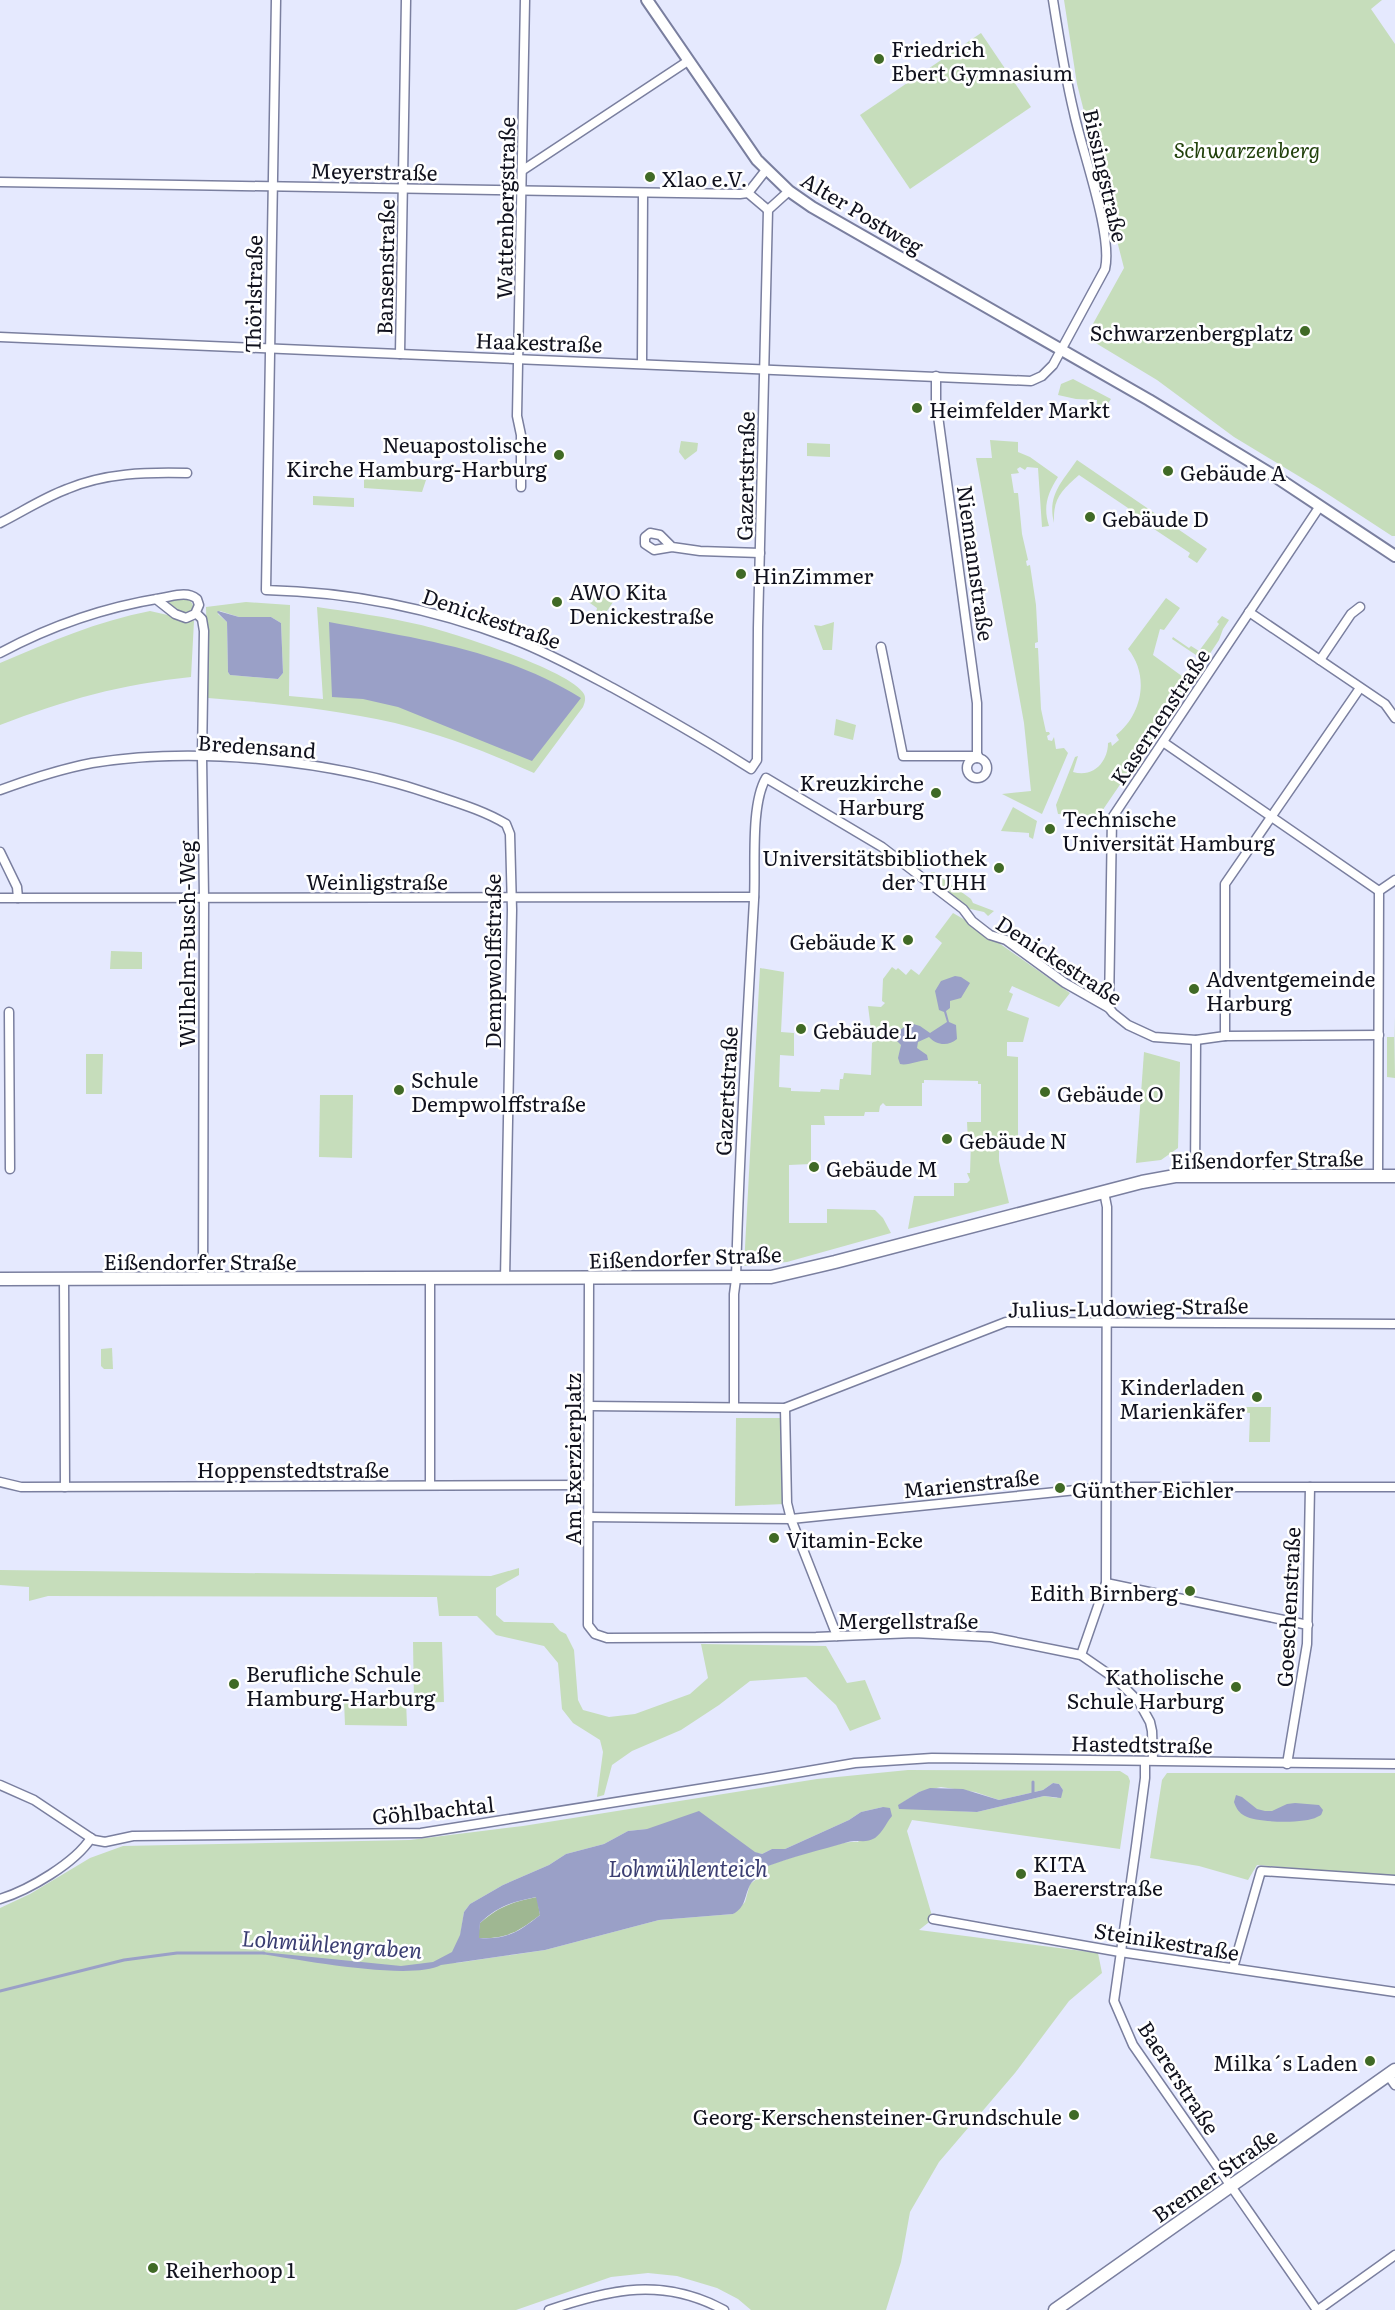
<svg xmlns="http://www.w3.org/2000/svg" width="1395" height="2310" viewBox="0 0 1395 2310" font-family="Literata,serif">
<style>
.green{fill:#c6ddbb;fill-rule:evenodd}
.forest{fill:#9fb792}
.water{fill:#9aa0c7;fill-rule:evenodd}
.lines{fill:none;stroke-linecap:round;stroke-linejoin:round}
.stream{stroke:#9aa0c7;stroke-width:3}
.minor-casing{stroke:#7a7f9f;stroke-width:11}
.tertiary-casing{stroke:#7a7f9f;stroke-width:14}
.secondary-casing{stroke:#7a7f9f;stroke-width:15}
.minor{stroke:#fff;stroke-width:8}
.tertiary{stroke:#fff;stroke-width:10}
.secondary{stroke:#fff;stroke-width:12}
.poi-dot{fill:#406a26;stroke:#fff;stroke-width:2}
.labels{text-anchor:middle;dominant-baseline:central;stroke-width:5;stroke-linejoin:round;paint-order:stroke}
.poi-label{font-size:21px;fill:#10111d;stroke:#fff;text-anchor:start}
.park-label{font-size:21px;font-style:italic;fill:#22410c;stroke:#fff}
.street-label{font-size:21px;fill:#10111d;stroke:#fff}
.water-label{font-size:22px;font-style:italic;fill:#3b3e72;stroke:#fff}
</style>
<rect width="100%" height="100%" fill="#e5e9fe"/>
<!-- green -->
<g class="green">
<path d="M1064 0H1382L1371 9 1395 44V536H1392L1320 489 1234 437 1157 380 1094 342 1089 331 1124 268 1077 84Z"/>
<path d="M981 33 1031 107 910 189 860 115Z"/>
<path d="M1073 379 1111 399 1105 408 1097 407V400L1076 399 1058 395 1061 384Z"/>
<path d="M990 440 1018 442V452L1030 457 1058 477C1047 494 1043 507 1049 526L1042 527 1038 468 1027 467 1025 470 1020 467 1017 469 1019 473 1011 474 1014 493H1018L1022 534 1028 560 1026 561 1027 566 1030 565 1036 605 1038 642 1035 643V648H1038L1041 709 1046 732H1049L1050 734 1047 736 1048 740 1052 741 1054 737 1056 749 1064 748 1068 753 1042 814 1002 794 1031 791 1024 723 976 458H992Z"/>
<path d="M681 441 698 443 697 451 685 460 679 452Z"/>
<path d="M807 443 830 444V457L807 456Z"/>
<path d="M1077 460 1207 549 1197 563 1188 557 1190 553 1127 511 1128 508 1079 475C1061 491 1053 498 1054 523 1047 495 1062 482 1077 460Z"/>
<path d="M369 473 426 480 422 492 364 488V480Z"/>
<path d="M313 496 354 498V507L313 505Z"/>
<path d="M581 594 615 599 607 611 596 613 597 608 580 596Z"/>
<path d="M1166 598 1180 608 1164 630 1160 629 1153 655 1190 682 1102 811V816L1058 814 1056 805 1075 757 1078 756 1073 772C1093 778 1108 762 1108 743L1111 742 1112 746 1119 740 1116 735C1142 715 1150 676 1128 649Z"/>
<path d="M172 599 190 600 193 605 192 611 186 614C180 613 171 608 168 602Z"/>
<path d="M246 602 290 605 289 696 323 699 317 607C352 612 387 617 421 625 450 632 571 670 584 694 586 698 585 702 583 707L534 773C489 753 444 735 395 723 334 709 271 703 208 698L206 607ZM220 611 239 617H271L281 623 283 673 278 679 230 675 228 672 227 622 218 614Z"/>
<path d="M150 611 194 621 191 677C122 684 65 700 0 725V663C49 642 98 621 150 611Z"/>
<path d="M1222 616 1229 620 1223 629 1219 640 1205 661 1172 639 1173 637 1189 648 1191 646 1199 651 1219 624 1217 622Z"/>
<path d="M834 622 832 650H823L814 625 821 626Z"/>
<path d="M836 719 856 725 853 740 834 735Z"/>
<path d="M1013 807 1037 821 1033 839 1029 837V833L1001 831Z"/>
<circle cx="918" cy="860" r="10"/>
<path d="M931 872H934L971 899 973 903 994 911 988 916 984 912 966 908 931 881Z"/>
<path d="M953 913 972 924 1070 993 1059 1007 1012 986 1009 992 1013 994 1007 1010 1029 1018 1023 1042H1007V1056L1018 1057V1136L999 1137V1161L1009 1203 908 1229 914 1196H954V1183H967L970 1180 967 1173H970L971 1142H968L967 1122H981V1084H978V1081L924 1080V1083H922V1106H886L883 1103 880 1106 879 1112H865L864 1116H824L825 1125H811V1164L789 1165V1223H827V1209L875 1210 883 1218 891 1233 787 1262 744 1266 760 968 784 972 781 1032 794 1033V1056L780 1055 779 1087 791 1088V1091L820 1092 821 1089 839 1090 840 1079H843L844 1073 871 1075 872 1043 876 1040 872 1037 868 1006 881 1007 885 1003 882 1001 883 979 892 967 896 970 898 968 906 975 911 969 919 975 942 943 935 937Z"/>
<path d="M1012 935 1041 952 1043 951 1073 977 1069 978 1011 939Z"/>
<path d="M111 951 142 952V969H110Z"/>
<path d="M1394 1016 1395 1078 1387 1077V1037H1394Z"/>
<path d="M1144 1052 1180 1062 1178 1148 1161 1160 1136 1163Z"/>
<path d="M86 1054H103L102 1094H86Z"/>
<path d="M320 1095H353L352 1158 319 1157Z"/>
<path d="M112 1348 113 1369H104L101 1366V1349Z"/>
<path d="M1242 1407H1271L1270 1442H1249L1250 1413 1242 1412Z"/>
<path d="M736 1418H783L784 1504 735 1506Z"/>
<path d="M519 1568V1575L496 1588V1615L504 1622 553 1623 560 1631 566 1634 574 1650 578 1700 583 1710 609 1717 635 1714 690 1694 708 1678 701 1644 826 1646 847 1683 865 1680 881 1719 850 1731 836 1705 806 1677 750 1681 719 1705 681 1730 632 1751 612 1765 604 1795 597 1797 603 1752 600 1740 573 1723 562 1709 558 1663 544 1646 496 1635 477 1616H439L437 1597 48 1596 29 1601V1587L0 1585V1570L491 1576Z"/>
<path d="M413 1642H442L444 1702 414 1703Z"/>
<path d="M406 1700 407 1726 345 1725 344 1701Z"/>
<path d="M908 1770 1120 1771 1128 1776 1130 1781 1120 1849 912 1820 907 1831 933 1919 919 1930 1098 1953 1102 1973 1069 2001 1015 2073 939 2162 910 2212 901 2262 886 2310H751L738 2299 717 2288 677 2276 648 2273 611 2277 516 2310H0V1908L30 1894 90 1858 123 1846 410 1840 523 1826 817 1779ZM1053 1783 1059 1784 1063 1790 1057 1798 1044 1796 977 1812 899 1808V1805L919 1792 941 1787 975 1792 999 1800 1043 1790ZM883 1807 858 1842C845 1839 780 1861 764 1867L762 1875 750 1884 745 1902 733 1914 659 1920 545 1950 456 1963 464 1912 470 1904 503 1885 549 1865 566 1854 604 1844 628 1831 647 1829 762 1854 772 1849H785L849 1820 861 1812Z"/>
<path d="M1167 1773H1395V1876L1257 1865 1248 1880 1199 1866 1150 1858 1162 1780Z"/>
</g>
<!-- forest -->
<path class="forest" d="M537 1897 540 1915C518 1932 507 1939 478 1938L480 1923C499 1906 513 1902 537 1897Z"/>
<!-- water -->
<g class="water">
<path d="M218 611 239 617H271L281 623 283 673 278 679 230 675 228 672 227 622 217 612Z"/>
<path d="M329 622C419 639 501 649 581 698L532 761 398 707 363 699 332 697Z"/>
<path d="M955 976 961 977 970 983 961 998 950 1001V1008L946 1011 949 1022 956 1025 957 1039C948 1047 936 1045 929 1037L918 1042 917 1048 927 1055 928 1060C919 1060 908 1066 900 1064L898 1058 901 1045 897 1041 900 1030 910 1023 920 1026 930 1033 947 1022 944 1012 939 1010 935 991 941 981Z"/>
<path d="M1053 1783 1059 1784 1063 1790 1061 1798 1044 1796 977 1812 899 1809 898 1805 919 1792 930 1788 963 1789 999 1800 1043 1790Z"/>
<path d="M1236 1795 1242 1797 1257 1809 1265 1811H1272L1287 1804 1295 1803 1319 1805 1323 1810C1321 1815 1322 1815 1317 1817 1305 1824 1258 1823 1245 1816 1239 1813 1236 1808 1234 1802Z"/>
<path d="M883 1807 890 1808 892 1816C886 1823 883 1832 875 1838 865 1844 858 1839 848 1842 820 1850 792 1857 765 1867 763 1878 754 1877 750 1885 744 1897 746 1907 733 1914L659 1920 545 1950 441 1965C411 1981 300 1960 262 1954V1952L401 1966 433 1962 452 1952 460 1935 464 1912 470 1904 503 1885 549 1865 566 1854 604 1844 628 1831 647 1829 699 1811 755 1852 762 1854 772 1849H785L849 1820 861 1812ZM536 1897 540 1915C519 1932 506 1940 479 1938L480 1923C498 1906 512 1902 536 1897Z"/>
</g>
<g class="lines">
<!-- stream -->
<g class="stream">
<path d="M1033 1782V1794"/>
<path d="M0 1991 124 1960 177 1953H264"/>
</g>
<defs>
<g id="minor">
<path d="M276 0 266 590C352 592 435 609 515 640 549 653 581 671 613 688 660 714 706 740 751 769L757 760 758 628 768 210 789 191"/>
<path d="M523 170 688 61"/>
<path d="M0 182 740 194 748 193 766 170"/>
<path d="M748 193 768 210"/>
<path d="M0 337 1031 381 1042 376 1053 365 1105 269C1113 235 1082 151 1074 113 1065 76 1059 38 1053 0"/>
<path d="M400 354 406 0"/>
<path d="M642 363 643 193"/>
<path d="M936 376V401L977 703V758"/>
<path d="M521 487V435L517 416 525 0"/>
<path d="M0 523C22 512 43 498 67 489 105 473 146 472 187 473"/>
<path d="M672 547 660 535 650 533 645 537V544L654 550 672 547 700 551 760 553"/>
<path d="M1249 612 1385 704 1395 718"/>
<path d="M196 613 202 619 204 631 202 757 204 898 203 1279"/>
<path d="M881 647 903 756H978"/>
<path d="M0 653C50 626 106 607 162 598 174 596 187 591 197 599L199 605 195 614 186 618 175 614 156 599"/>
<path d="M1320 660 1351 614 1360 607"/>
<path d="M1163 742 1379 891"/>
<circle cx="977" cy="768" r="10"/>
<path d="M0 790C30 779 60 769 92 763 197 746 333 760 434 795 458 803 485 811 506 824L510 834 512 910 505 1279"/>
<path d="M0 852 17 887 18 898"/>
<path d="M0 898 754 897"/>
<path d="M1109 1008 1112 818 1320 506"/>
<path d="M9 1012 10 1169"/>
<path d="M1225 1036V884L1360 688"/>
<path d="M1195 1175 1196 1040"/>
<path d="M1378 1176 1379 891 1395 880"/>
<path d="M64 1279 65 1487"/>
<path d="M589 1279 588 1625 595 1634 607 1638 816 1637 914 1633 991 1637 1081 1655 1117 1680 1139 1702 1150 1722 1152 1731 1153 1760"/>
<path d="M589 1406 785 1408 1006 1322 1395 1324"/>
<path d="M734 1407V1294L736 1279C739 1152 747 1026 754 900 756 868 750 805 766 778L882 847 963 909 972 921 990 935 1006 940 1065 983 1109 1008 1113 1013 1128 1025 1154 1037 1196 1040 1225 1036 1379 1035"/>
<path d="M785 1408 787 1503 791 1519 837 1636"/>
<path d="M0 1482 21 1487 588 1485"/>
<path d="M430 1485V1279"/>
<path d="M588 1517 791 1519 1106 1487H1395"/>
<path d="M1106 1583 1308 1625"/>
<path d="M1081 1655 1106 1583 1107 1207 1104 1192"/>
<path d="M1145 1761V1778L1136 1846 1114 2001 1133 2045 1317 2310"/>
<path d="M1287 1764 1307 1644 1310 1487"/>
<path d="M0 1785 34 1800 94 1840 105 1842 133 1836 421 1833 761 1779 855 1763 932 1758 1395 1764"/>
<path d="M0 1899C29 1890 75 1863 91 1838"/>
<path d="M933 1919 1120 1952 1395 1992"/>
<path d="M1233 1968 1261 1871 1395 1880"/>
<path d="M1388 2075 1395 2085"/>
<path d="M549 2310C611 2289 663 2277 724 2310"/>
<path d="M1318 2310 1395 2255"/>
</g>
<path id="tertiary" d="M647 0 757 160 789 191 812 207 1149 400 1276 477 1395 556"/>
<g id="secondary">
<path d="M0 1279 771 1277 835 1262 1142 1182 1175 1176H1395"/>
<path d="M1055 2310 1395 2070"/>
</g>
</defs>
<!-- minor casing -->
<use href="#minor" class="minor-casing"/>
<!-- tertiary casing -->
<use href="#tertiary" class="tertiary-casing"/>
<!-- secondary casing -->
<use href="#secondary" class="secondary-casing"/>
<!-- minor -->
<use href="#minor" class="minor"/>
<!-- tertiary -->
<use href="#tertiary" class="tertiary"/>
<!-- secondary -->
<use href="#secondary" class="secondary"/>
</g>
<!-- markers -->
<g class="poi-dot">
<circle cx="879" cy="59" r="6"/>
<circle cx="650" cy="177" r="6"/>
<circle cx="1305" cy="331" r="6"/>
<circle cx="917" cy="408" r="6"/>
<circle cx="559" cy="455" r="6"/>
<circle cx="1168" cy="471" r="6"/>
<circle cx="1090" cy="517" r="6"/>
<circle cx="741" cy="574" r="6"/>
<circle cx="557" cy="602" r="6"/>
<circle cx="936" cy="793" r="6"/>
<circle cx="1050" cy="829" r="6"/>
<circle cx="999" cy="868" r="6"/>
<circle cx="908" cy="940" r="6"/>
<circle cx="1194" cy="989" r="6"/>
<circle cx="801" cy="1029" r="6"/>
<circle cx="399" cy="1090" r="6"/>
<circle cx="1045" cy="1092" r="6"/>
<circle cx="947" cy="1139" r="6"/>
<circle cx="814" cy="1167" r="6"/>
<circle cx="1257" cy="1397" r="6"/>
<circle cx="1060" cy="1488" r="6"/>
<circle cx="774" cy="1538" r="6"/>
<circle cx="1190" cy="1591" r="6"/>
<circle cx="234" cy="1684" r="6"/>
<circle cx="1236" cy="1687" r="6"/>
<circle cx="1021" cy="1874" r="6"/>
<circle cx="1370" cy="2061" r="6"/>
<circle cx="1074" cy="2115" r="6"/>
<circle cx="153" cy="2268" r="6"/>
</g>
<g class="labels">
<!-- poi labels -->
<g class="poi-label">
<text x="891" y="47">Friedrich<tspan x="891" dy="24">Ebert Gymnasium</tspan></text>
<text x="662" y="177">Xlao e.V.</text>
<text x="1293" y="331" text-anchor="end">Schwarzenbergplatz</text>
<text x="929" y="408">Heimfelder Markt</text>
<text x="547" y="443" text-anchor="end">Neuapostolische<tspan x="547" dy="24">Kirche Hamburg-Harburg</tspan></text>
<text x="1180" y="471">Gebäude A</text>
<text x="1102" y="517">Gebäude D</text>
<text x="753" y="574">HinZimmer</text>
<text x="569" y="590">AWO Kita<tspan x="569" dy="24">Denickestraße</tspan></text>
<text x="924" y="781" text-anchor="end">Kreuzkirche<tspan x="924" dy="24">Harburg</tspan></text>
<text x="1062" y="817">Technische<tspan x="1062" dy="24">Universität Hamburg</tspan></text>
<text x="987" y="856" text-anchor="end">Universitätsbibliothek<tspan x="987" dy="24">der TUHH</tspan></text>
<text x="896" y="940" text-anchor="end">Gebäude K</text>
<text x="1206" y="977">Adventgemeinde<tspan x="1206" dy="24">Harburg</tspan></text>
<text x="813" y="1029">Gebäude L</text>
<text x="411" y="1078">Schule<tspan x="411" dy="24">Dempwolffstraße</tspan></text>
<text x="1057" y="1092">Gebäude O</text>
<text x="959" y="1139">Gebäude N</text>
<text x="826" y="1167">Gebäude M</text>
<text x="1245" y="1385" text-anchor="end">Kinderladen<tspan x="1245" dy="24">Marienkäfer</tspan></text>
<text x="1072" y="1488">Günther Eichler</text>
<text x="786" y="1538">Vitamin-Ecke</text>
<text x="1178" y="1591" text-anchor="end">Edith Birnberg</text>
<text x="246" y="1672">Berufliche Schule<tspan x="246" dy="24">Hamburg-Harburg</tspan></text>
<text x="1224" y="1675" text-anchor="end">Katholische<tspan x="1224" dy="24">Schule Harburg</tspan></text>
<text x="1033" y="1862">KITA<tspan x="1033" dy="24">Baererstraße</tspan></text>
<text x="1358" y="2061" text-anchor="end">Milka´s Laden</text>
<text x="1062" y="2115" text-anchor="end">Georg-Kerschensteiner-Grundschule</text>
<text x="165" y="2268">Reiherhoop 1</text>
</g>
<!-- park labels -->
<g class="park-label">
<text x="1247" y="148">Schwarzenberg</text>
</g>
<!-- street labels -->
<g class="street-label">
<text transform="translate(374 170) rotate(1)">Meyerstraße</text>
<text transform="translate(1107 175) rotate(77)">Bissingstraße</text>
<text transform="translate(504 208) rotate(-89)">Wattenbergstraße</text>
<text transform="translate(863 212) rotate(31)">Alter Postweg</text>
<text transform="translate(384 267) rotate(-89)">Bansenstraße</text>
<text transform="translate(252 294) rotate(-89)">Thörlstraße</text>
<text transform="translate(539 341) rotate(2)">Haakestraße</text>
<text transform="translate(744 476) rotate(-89)">Gazertstraße</text>
<text transform="translate(977 563) rotate(82)">Niemannstraße</text>
<text transform="translate(492 617) rotate(19)">Denickestraße</text>
<text transform="translate(1159 716) rotate(-56)">Kasernenstraße</text>
<text transform="translate(257 745) rotate(4)">Bredensand</text>
<text x="377" y="880">Weinligstraße</text>
<text transform="translate(185 944) rotate(-90)">Wilhelm-Busch-Weg</text>
<text transform="translate(1060 959) rotate(33)">Denickestraße</text>
<text transform="translate(491 961) rotate(-90)">Dempwolffstraße</text>
<text transform="translate(725 1091) rotate(-87)">Gazertstraße</text>
<text transform="translate(1267 1158) rotate(-1)">Eißendorfer Straße</text>
<text transform="translate(685 1256) rotate(-2)">Eißendorfer Straße</text>
<text x="200" y="1260">Eißendorfer Straße</text>
<text transform="translate(1128 1306) rotate(-1)">Julius-Ludowieg-Straße</text>
<text transform="translate(571 1459) rotate(-90)">Am Exerzierplatz</text>
<text x="293" y="1468">Hoppenstedtstraße</text>
<text transform="translate(971 1482) rotate(-6)">Marienstraße</text>
<text transform="translate(1287 1607) rotate(-87)">Goeschenstraße</text>
<text x="908" y="1619">Mergellstraße</text>
<text transform="translate(1142 1743) rotate(1)">Hastedtstraße</text>
<text transform="translate(433 1809) rotate(-6)">Göhlbachtal</text>
<text transform="translate(1167 1940) rotate(9)">Steinikestraße</text>
<text transform="translate(1180 2077) rotate(57)">Baererstraße</text>
<text transform="translate(1214 2174) rotate(-35)">Bremer Straße</text>
</g>
<!-- water labels -->
<g class="water-label">
<text x="688" y="1867">Lohmühlenteich</text>
<text transform="translate(332 1943) rotate(4)">Lohmühlengraben</text>
</g>
</g>
</svg>
